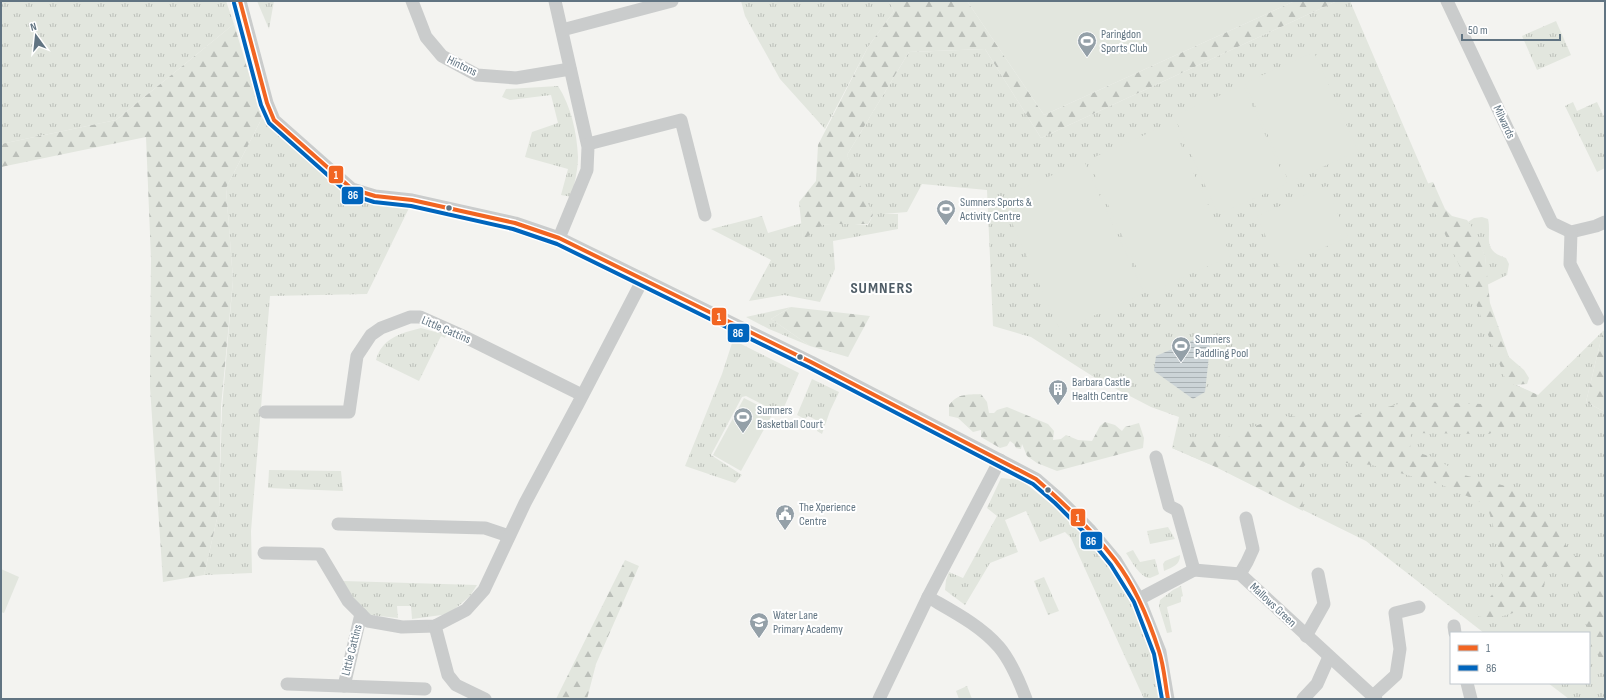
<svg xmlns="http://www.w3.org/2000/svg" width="1606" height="700" viewBox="0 0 1606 700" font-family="'Sofia Sans Condensed',sans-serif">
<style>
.grass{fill:url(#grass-tufts)}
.forest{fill:url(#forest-firs)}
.garden{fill:#e2e6de}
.water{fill:url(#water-rules)}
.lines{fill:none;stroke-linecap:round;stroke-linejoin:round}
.minor{stroke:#cacccc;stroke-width:13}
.bus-1-casing{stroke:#fff;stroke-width:7}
.bus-2-casing{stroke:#fff;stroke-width:7}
.bus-1{stroke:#f26522;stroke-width:4}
.bus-2{stroke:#0065bd;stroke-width:4}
.bus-dot{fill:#617482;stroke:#fff;stroke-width:1.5}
.labels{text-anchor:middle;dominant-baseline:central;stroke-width:4;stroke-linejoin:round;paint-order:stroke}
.poi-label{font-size:12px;fill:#617482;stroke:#fff;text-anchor:start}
.street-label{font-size:12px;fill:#617482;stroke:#fff}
.district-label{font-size:16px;font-weight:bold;letter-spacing:1px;fill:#4f5d67;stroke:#fff}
.line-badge{stroke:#fff;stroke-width:1.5}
.badge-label{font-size:11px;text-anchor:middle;font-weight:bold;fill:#fff}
</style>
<defs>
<pattern id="grass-tufts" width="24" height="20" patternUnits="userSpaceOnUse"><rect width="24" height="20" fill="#e2e6de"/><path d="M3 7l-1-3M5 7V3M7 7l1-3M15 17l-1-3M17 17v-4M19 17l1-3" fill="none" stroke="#bbbfb9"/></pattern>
<pattern id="forest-firs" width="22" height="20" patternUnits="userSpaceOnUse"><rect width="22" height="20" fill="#e2e6de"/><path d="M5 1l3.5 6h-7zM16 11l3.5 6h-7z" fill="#bbbfb9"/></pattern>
<pattern id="water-rules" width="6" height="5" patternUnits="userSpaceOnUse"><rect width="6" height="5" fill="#ccd4d7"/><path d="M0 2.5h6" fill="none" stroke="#a9b1b4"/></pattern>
</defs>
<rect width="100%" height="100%" fill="#f3f3f0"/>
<!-- grass -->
<g class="grass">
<path d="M1 1H226L234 24 116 120 1 144Z"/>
<path d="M257 1H274L269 29Z"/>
<path d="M741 1H889L894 11 868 47 825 129 780 79 745 16Z"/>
<path d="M1337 1H1350L1514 384 1538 395 1603 331 1586 402 1605 412V699H1569L1548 683H1589V633H1484L1366 541 1216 467 1172 448 1179 417 1151 407 1097 379 1031 337 993 326 987 190 922 184 907 212 883 214H898V229L833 241 835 269 820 302 784 295 749 301 771 260 711 229 762 216 768 233 802 223 803 239 821 225 841 223 868 225 873 215 856 179 847 155 909 52 985 49 1041 138Z"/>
<path d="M1556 21 1571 55 1537 70 1522 36Z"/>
<path d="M558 86C571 106 577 133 578 157 578 170 574 184 572 197L561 195 568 169 525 157 532 132 558 123 551 95 510 100 502 97 506 89Z"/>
<path d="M1573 102 1577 111 1597 102 1605 119V168L1597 172 1565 106Z"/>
<path d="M262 118 350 192 364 199 409 208 367 294 270 296 251 531 252 573 204 575 219 510 222 408 233 280 226 188Z"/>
<path d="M1482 217 1488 219C1492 237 1481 250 1506 258L1509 264 1507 275 1487 285 1485 256 1468 222 1474 218Z"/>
<path d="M791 307 771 319 810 346 769 329 746 317Z"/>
<path d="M421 328 446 335 445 338 441 336 419 381 376 360C382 338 401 333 421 328Z"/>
<path d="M733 340 799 373 781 414 746 396 742 397 711 455 742 475 735 483 685 466 722 374Z"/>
<path d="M812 379 839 392 830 411 822 434 817 431 818 421 808 416 805 419 797 415Z"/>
<path d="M269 470 341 471 343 491 268 488Z"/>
<path d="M1001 478 1021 480 1078 525 1112 566 1140 614 1152 647 1160 675 1162 699H1144L1071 538 1065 532 1040 542 1026 511 1005 520 1018 552 990 563 965 605 945 590 946 580 949 572 963 578 997 516 987 508Z"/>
<path d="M1168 527 1175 539 1150 544 1147 531Z"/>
<path d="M1133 550 1140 562 1155 559 1159 574C1157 575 1153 577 1150 578 1140 578 1131 560 1126 553Z"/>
<path d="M1180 555C1180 565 1173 567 1164 571L1163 564 1165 561Z"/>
<path d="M1044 577 1059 611 1048 615 1034 581Z"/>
<path d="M343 581 477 585 470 596 449 614 412 619 411 606H397L398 618 369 615 360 609Z"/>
<path d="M1181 586 1183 596 1181 597V602L1167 607 1172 632 1167 633 1159 607 1160 600 1173 590Z"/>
<path d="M967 686 972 699H959L956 691Z"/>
</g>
<!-- forest -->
<g class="forest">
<path d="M889 1H967L1044 115 1295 1H1337L1041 138 985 49 909 52 847 155 873 215 868 224H838L822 225 803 240 799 202 816 181 818 145 868 47 894 11Z"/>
<path d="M234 24 262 118 226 188 233 280 221 407 219 510 204 575 163 582 150 387 151 259 146 137 1 167V144L116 120Z"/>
<path d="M1433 182 1445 209 1452 216 1467 220 1474 230 1485 256 1490 303 1509 357 1524 370 1529 378 1527 384 1515 385 1538 395 1516 421 1489 434 1411 433 1410 450 1432 457 1464 475 1517 489 1530 507 1549 517 1572 555 1605 564V666L1591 644 1581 599 1569 572 1547 566 1543 594 1523 610 1493 619 1476 616 1503 580 1497 539 1487 505 1442 485 1372 465 1311 460 1301 469 1303 511 1216 467 1172 448 1178 438H1226L1280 416 1324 418 1358 415 1406 402 1484 404 1514 385 1505 378 1471 291 1432 206 1426 184Z"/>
<path d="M791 307 870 316 848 357 810 346 771 319Z"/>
<path d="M1605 330V412L1586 402 1603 331Z"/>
<path d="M981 394 987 402 989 413H994L997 410 1007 407 1048 424 1054 431 1053 440 1061 439 1066 435 1078 440 1092 441 1100 426 1105 422 1115 425 1122 431 1125 427 1139 423 1144 438 1143 448 1057 471 1037 463 1027 456 1022 444 1021 449 1016 448 1014 444 1010 441 1007 446 1000 448 981 437V430L973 432 958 418 949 416V405C959 393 966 395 981 394Z"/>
<path d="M625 560 639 566 596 664 587 699H556Z"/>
</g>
<!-- garden -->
<g class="garden">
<path d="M967 1H1295L1044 115Z"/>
<path d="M1314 52 1358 151 1289 182 1245 83Z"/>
<path d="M1243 85 1287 184 1218 214 1174 116Z"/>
<path d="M1171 123 1231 256 1148 293 1088 160Z"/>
<path d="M1084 161 1144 293 1060 331 1001 198Z"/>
<path d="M1326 186 1348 237 1279 267 1257 216Z"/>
<path d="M744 398 773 413 741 471 713 455Z"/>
<path d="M1 569 19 577 4 613 1 612Z"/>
</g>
<!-- water -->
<path class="water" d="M1198 338 1210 346 1205 392 1193 399 1154 371 1156 356Z"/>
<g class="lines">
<!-- minor -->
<g class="minor">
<path d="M240 1 267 103 274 120 352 189 375 196 412 200 515 223 559 238 811 362 1036 479 1059 499 1089 529 1116 561 1139 599 1160 652 1168 699"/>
<path d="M412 1 426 37 442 56 477 75 516 78 570 69"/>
<path d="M555 1 588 147 587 170 559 238"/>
<path d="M1447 1 1552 223 1571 232 1596 226 1605 222"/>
<path d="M562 30 672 1"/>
<path d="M588 144 681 120 705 215"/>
<path d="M1571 232 1570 264 1598 319"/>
<path d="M265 412H349L357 356 371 335 381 328 410 317H420L465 337 582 395"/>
<path d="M1156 457 1169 506 1177 510 1194 570"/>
<path d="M338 524 485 528 509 536"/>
<path d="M264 553 320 554 348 601 368 621 402 627 435 626 466 610 484 590 525 503 578 404 643 279"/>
<path d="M1240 574 1247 562 1253 549 1246 518"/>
<path d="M928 597C952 611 980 625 999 647 1010 660 1020 683 1026 699"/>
<path d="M1139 599 1194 570 1240 574 1376 699"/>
<path d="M435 626 448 675 456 685 485 699"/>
<path d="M1454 626 1455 633"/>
<path d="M1306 636 1324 604 1318 574"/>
<path d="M1467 683 1471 699"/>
<path d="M287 684 425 689"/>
<path d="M344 686 361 614"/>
<path d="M1373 696 1396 675 1400 649 1395 613 1419 607"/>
<path d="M879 699 928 597 1000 460"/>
<path d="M1303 699 1317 684 1329 657"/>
</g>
<defs>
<path id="bus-1" d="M240 1 267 103 274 120 352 189 375 196 412 200 515 223 559 238 811 362 1036 479C1065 504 1092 530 1115 560 1135 586 1149 620 1159 651 1164 666 1165 683 1168 699"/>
<path id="bus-2" d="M234 3 261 105 269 123 349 194 374 202 411 206 513 229 557 244 808 367 1033 484 1055 503 1085 533 1111 565 1134 602 1154 654 1162 699"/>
</defs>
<!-- bus-1 casing -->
<use href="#bus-1" class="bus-1-casing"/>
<!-- bus-2 casing -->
<use href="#bus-2" class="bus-2-casing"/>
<!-- bus-1 -->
<use href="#bus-1" class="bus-1"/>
<!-- bus-2 -->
<use href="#bus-2" class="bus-2"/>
</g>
<!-- icons -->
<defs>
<symbol id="stadium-pin" viewBox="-11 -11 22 30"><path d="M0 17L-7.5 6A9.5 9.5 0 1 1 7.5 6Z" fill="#94a0a8" stroke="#fff"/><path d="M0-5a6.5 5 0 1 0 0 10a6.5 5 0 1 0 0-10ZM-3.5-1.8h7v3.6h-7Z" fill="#fff"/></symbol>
<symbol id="building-pin" viewBox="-11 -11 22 30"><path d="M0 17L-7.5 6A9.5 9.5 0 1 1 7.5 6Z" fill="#94a0a8" stroke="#fff"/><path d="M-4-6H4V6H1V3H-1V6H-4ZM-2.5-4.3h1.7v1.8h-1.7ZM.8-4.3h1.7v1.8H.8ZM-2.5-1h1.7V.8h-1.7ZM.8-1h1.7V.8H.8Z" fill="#fff"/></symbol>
<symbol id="civic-pin" viewBox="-11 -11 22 30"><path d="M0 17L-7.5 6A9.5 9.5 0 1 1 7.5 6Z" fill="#94a0a8" stroke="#fff"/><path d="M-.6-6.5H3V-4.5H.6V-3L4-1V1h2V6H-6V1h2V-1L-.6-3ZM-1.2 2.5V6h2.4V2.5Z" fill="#fff"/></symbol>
<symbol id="school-pin" viewBox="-11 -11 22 30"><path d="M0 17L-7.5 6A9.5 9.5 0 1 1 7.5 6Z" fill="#94a0a8" stroke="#fff"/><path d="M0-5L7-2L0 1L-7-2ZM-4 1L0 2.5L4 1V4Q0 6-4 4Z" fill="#fff"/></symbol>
</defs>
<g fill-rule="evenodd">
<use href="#stadium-pin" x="1076" y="30" width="22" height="30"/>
<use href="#stadium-pin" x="935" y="198" width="22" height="30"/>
<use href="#stadium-pin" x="1170" y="335" width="22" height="30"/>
<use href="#building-pin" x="1047" y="378" width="22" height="30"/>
<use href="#stadium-pin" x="732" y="406" width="22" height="30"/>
<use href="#civic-pin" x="774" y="503" width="22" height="30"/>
<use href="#school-pin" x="748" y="611" width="22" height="30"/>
</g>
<!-- markers -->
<g class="bus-dot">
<circle cx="449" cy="208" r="3.5"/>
<circle cx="800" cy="357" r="3.5"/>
<circle cx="1048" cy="490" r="3.5"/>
</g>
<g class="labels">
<!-- poi labels -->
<g class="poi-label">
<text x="1101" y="34">Paringdon<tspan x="1101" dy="14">Sports Club</tspan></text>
<text x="960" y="202">Sumners Sports &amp;<tspan x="960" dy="14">Activity Centre</tspan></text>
<text x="1195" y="339">Sumners<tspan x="1195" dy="14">Paddling Pool</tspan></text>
<text x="1072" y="382">Barbara Castle<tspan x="1072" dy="14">Health Centre</tspan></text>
<text x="757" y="410">Sumners<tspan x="757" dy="14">Basketball Court</tspan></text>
<text x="799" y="507">The Xperience<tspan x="799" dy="14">Centre</tspan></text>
<text x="773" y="615">Water Lane<tspan x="773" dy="14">Primary Academy</tspan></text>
</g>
<!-- street labels -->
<g class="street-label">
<text transform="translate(462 66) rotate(26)">Hintons</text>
<text transform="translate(1504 122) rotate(65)">Milwards</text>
<text transform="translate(446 330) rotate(23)">Little Cattins</text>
<text transform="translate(1273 605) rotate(43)">Mallows Green</text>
<text transform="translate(352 650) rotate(-76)">Little Cattins</text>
</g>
<!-- district labels -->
<g class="district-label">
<text x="882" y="288">SUMNERS</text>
</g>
</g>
<g class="line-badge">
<rect x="328" y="165" width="16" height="19" rx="4" fill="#f26522"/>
<rect x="341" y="186" width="23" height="19" rx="4" fill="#0065bd"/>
<rect x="711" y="307" width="16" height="19" rx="4" fill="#f26522"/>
<rect x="727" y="323" width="23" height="20" rx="4" fill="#0065bd"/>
<rect x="1070" y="508" width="16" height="19" rx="4" fill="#f26522"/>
<rect x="1080" y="531" width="23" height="19" rx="4" fill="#0065bd"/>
</g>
<g class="badge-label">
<text x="336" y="179">1</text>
<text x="353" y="199">86</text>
<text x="719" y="321">1</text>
<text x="738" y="337">86</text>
<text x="1078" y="522">1</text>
<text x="1091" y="545">86</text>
</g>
<!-- border -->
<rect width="1606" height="700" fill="none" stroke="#617482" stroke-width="4"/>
<!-- legend -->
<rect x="1450" y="632" width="140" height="52" fill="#ffffff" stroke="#c0c7cd"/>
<rect x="1458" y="645" width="20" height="6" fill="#f26522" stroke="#c0c7cd"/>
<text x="1486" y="652" font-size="12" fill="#617482">1</text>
<rect x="1458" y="665" width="20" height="6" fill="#0065bd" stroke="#c0c7cd"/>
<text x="1486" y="672" font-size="12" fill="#617482">86</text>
<!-- north arrow -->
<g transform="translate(36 36) rotate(345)" stroke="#ffffff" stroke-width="3" paint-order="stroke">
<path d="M0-3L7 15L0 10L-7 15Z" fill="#617482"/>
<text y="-6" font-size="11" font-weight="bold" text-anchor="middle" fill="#617482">N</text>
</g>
<!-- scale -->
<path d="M1462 34v6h98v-6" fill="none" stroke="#617482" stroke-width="2"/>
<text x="1468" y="34" font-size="12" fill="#617482" stroke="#ffffff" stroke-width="3" paint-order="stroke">50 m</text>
</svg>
